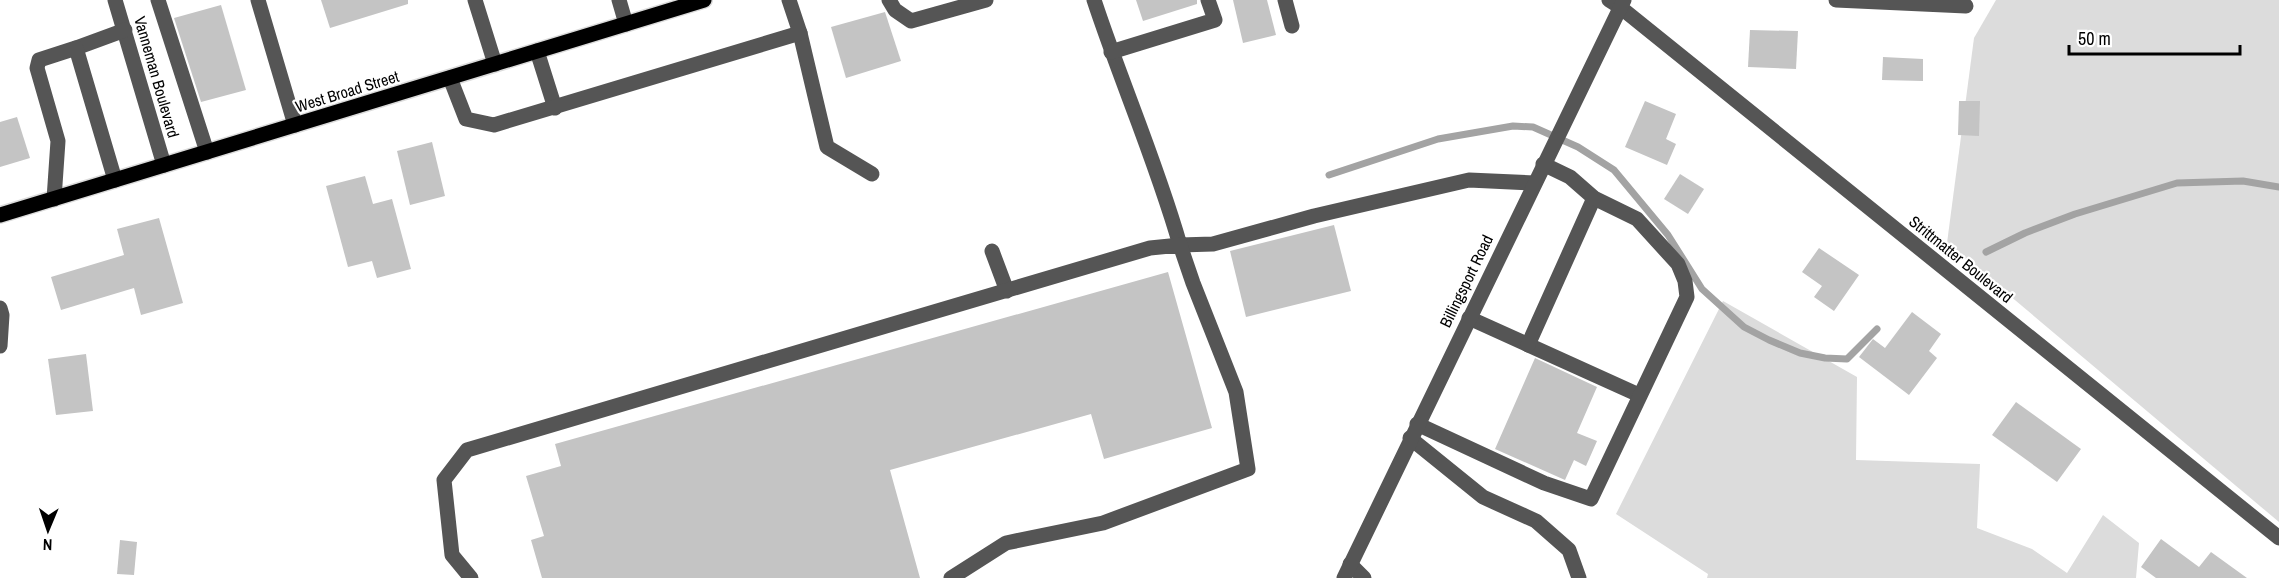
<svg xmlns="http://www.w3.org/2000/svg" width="2279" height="578" viewBox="0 0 2279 578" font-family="'Archivo Narrow',sans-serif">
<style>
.green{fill:#dcdcdc}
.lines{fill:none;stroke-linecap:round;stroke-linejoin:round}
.stream{stroke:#a3a3a3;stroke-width:7}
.building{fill:#c4c4c4}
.major-casing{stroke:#dbdbdb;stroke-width:18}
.minor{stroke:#555;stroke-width:15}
.major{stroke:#000;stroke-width:15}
.labels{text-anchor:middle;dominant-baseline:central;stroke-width:4.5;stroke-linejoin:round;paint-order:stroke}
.street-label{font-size:16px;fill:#000;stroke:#fff}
</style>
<rect width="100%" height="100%" fill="#fff"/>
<!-- green -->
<g class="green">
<path d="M1996 0H2279V522L1947 243 1974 38Z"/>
<path d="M1723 301 1857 377 1856 460 1980 464 1977 528 2032 549 2067 573 2103 515 2139 543 2136 578H1707L1708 574 1616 514Z"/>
</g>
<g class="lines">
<!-- stream -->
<g class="stream">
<path d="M1329 175 1438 139 1513 126 1533 127 1578 147 1614 170 1668 235 1702 289 1744 327 1769 340 1800 353 1825 358 1847 359 1877 329"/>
<path d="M1986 252 2025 233 2075 214 2177 183 2243 181 2279 187"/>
</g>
</g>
<!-- building -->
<g class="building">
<path d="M321 0H408V4L330 28Z"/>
<path d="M1136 0H1197V4L1143 21Z"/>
<path d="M1233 0H1267L1276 35 1243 43Z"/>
<path d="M221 5 246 90 201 102 174 18Z"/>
<path d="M885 12 901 61 846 78 831 27Z"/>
<path d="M1750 30 1798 31 1796 69 1748 67Z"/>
<path d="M1883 57 1923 59V81L1882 80Z"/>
<path d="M1645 101 1676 114 1666 139 1676 144 1667 165 1625 147Z"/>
<path d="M1959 101H1980L1979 136 1958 135Z"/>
<path d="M17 117 30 158 0 167V122Z"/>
<path d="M432 142 445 196 410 205 397 151Z"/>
<path d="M1680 174 1704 189 1688 214 1664 199Z"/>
<path d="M365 176 373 204 392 199 411 269 377 278 372 261 348 267 326 186Z"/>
<path d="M159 218 183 303 141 315 134 288 61 310 51 277 124 255 117 229Z"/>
<path d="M1334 225 1351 291 1246 317 1230 251Z"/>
<path d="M1819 248 1859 275 1834 311 1814 297 1822 286 1802 272Z"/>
<path d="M1168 272 1212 428 1104 459 1091 414 890 470 920 578H542L531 540 544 536 526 476 561 466 555 444Z"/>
<path d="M1912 312 1941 334 1929 351 1937 358 1909 395 1859 357 1873 339 1885 348Z"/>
<path d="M86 354 93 411 56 415 48 359Z"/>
<path d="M1535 358 1597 387 1577 433 1597 441 1586 466 1574 460 1565 480 1495 449Z"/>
<path d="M2016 402 2081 449 2057 482 1992 435Z"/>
<path d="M2161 539 2199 567 2211 552 2247 578H2156L2141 567Z"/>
<path d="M120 540 137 542 134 575 117 574Z"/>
</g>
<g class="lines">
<defs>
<path id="major" d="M0 215 704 0"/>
</defs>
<!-- major casing -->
<use href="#major" class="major-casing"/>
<!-- minor -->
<g class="minor">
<path d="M115 0 164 165"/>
<path d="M158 0 207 152"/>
<path d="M258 0 295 125"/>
<path d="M475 0 495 64"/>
<path d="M619 0 626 24"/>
<path d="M889 0 895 10 911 21 986 0"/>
<path d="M1094 0C1121 82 1156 161 1180 245L1213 244 1314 216 1469 180 1534 183"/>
<path d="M1285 0 1292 26"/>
<path d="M1609 0 1620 7 2279 538"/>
<path d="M1836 0 1966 6"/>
<path d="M800 33 827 147 872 174"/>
<path d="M76 48 125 30"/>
<path d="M537 51 555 108"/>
<path d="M1111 52 1215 20 1208 0"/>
<path d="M450 78 466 119 494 125 800 33 789 0"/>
<path d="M54 199 58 141 37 68 39 60 76 48 115 180"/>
<path d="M992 251 1007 291"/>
<path d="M0 308 2 315 0 346"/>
<path d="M1469 318 1639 395"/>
<path d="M1528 345 1594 198"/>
<path d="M1417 424 1544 483 1591 499 1687 297 1685 281 1678 264 1637 219 1594 198 1570 177 1543 164"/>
<path d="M1410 438 1483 497 1536 521 1569 550 1579 578"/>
<path d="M1350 564 1364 578"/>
<path d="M471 578 452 555 444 480 467 450 1150 248 1180 245 1193 283 1236 392 1248 469 1103 523 1006 543 951 578"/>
<path d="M1344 578 1624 0"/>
</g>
<!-- major -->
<use href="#major" class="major"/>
</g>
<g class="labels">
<!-- street labels -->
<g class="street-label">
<text transform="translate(157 77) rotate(74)">Vanneman Boulevard</text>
<text transform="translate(347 91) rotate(-17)">West Broad Street</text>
<text transform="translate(1961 259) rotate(39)">Strittmatter Boulevard</text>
<text transform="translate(1466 281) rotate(-64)">Billingsport Road</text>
</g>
</g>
<!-- north arrow -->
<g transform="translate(48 530) rotate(182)" stroke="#ffffff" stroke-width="4.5" paint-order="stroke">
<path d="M0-4.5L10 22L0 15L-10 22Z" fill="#000000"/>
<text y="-9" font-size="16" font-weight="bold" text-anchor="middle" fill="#000000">N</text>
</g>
<!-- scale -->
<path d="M2069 45v9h171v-9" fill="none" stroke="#000000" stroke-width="3"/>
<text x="2078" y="45" font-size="18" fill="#000000" stroke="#ffffff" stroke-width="4.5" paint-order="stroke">50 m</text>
</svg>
